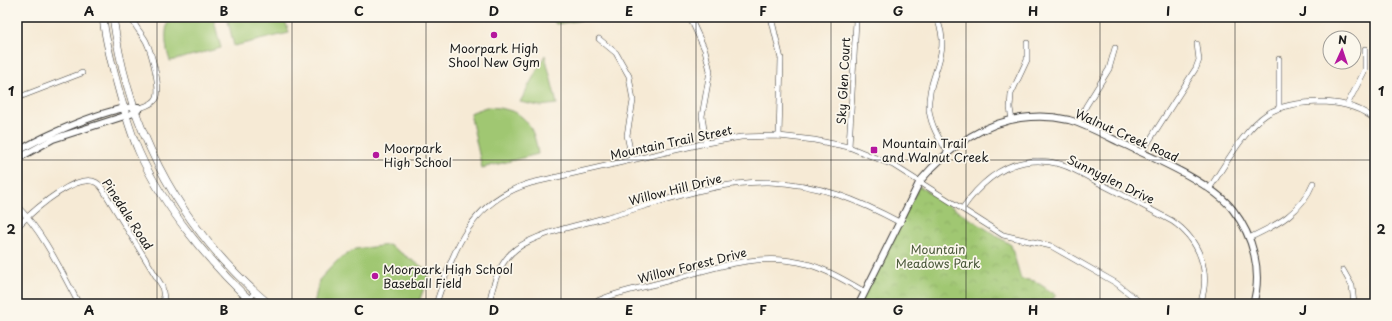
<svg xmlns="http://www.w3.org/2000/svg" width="1392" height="321" viewBox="0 0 1392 321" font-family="'Playpen Sans',sans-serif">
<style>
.park{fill:url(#park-crowns);stroke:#5e7247}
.garden{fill:#a0c772;stroke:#5e7247}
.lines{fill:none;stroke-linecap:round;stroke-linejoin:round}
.minor-casing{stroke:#3d3b38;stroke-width:6}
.tertiary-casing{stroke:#3d3b38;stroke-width:8}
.secondary-casing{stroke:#3d3b38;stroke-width:8}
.minor{stroke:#fff;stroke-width:5}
.tertiary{stroke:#fff;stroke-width:6}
.secondary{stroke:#fff;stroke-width:7}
.grid{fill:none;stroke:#1c1c1c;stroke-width:1;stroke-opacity:0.55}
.poi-dot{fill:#b5179e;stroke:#fbf7ec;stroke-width:1.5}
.labels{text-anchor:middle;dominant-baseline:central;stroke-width:3.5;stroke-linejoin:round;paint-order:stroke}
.poi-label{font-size:12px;fill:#1c1c1c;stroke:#fbf7ec;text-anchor:start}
.street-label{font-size:12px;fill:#1c1c1c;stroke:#fbf7ec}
.park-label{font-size:12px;fill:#4a583a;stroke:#fbf7ec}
.neatline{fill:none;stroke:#1c1c1c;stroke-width:1.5}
.grid-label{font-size:13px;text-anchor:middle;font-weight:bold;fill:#1c1c1c}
</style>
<defs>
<pattern id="park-crowns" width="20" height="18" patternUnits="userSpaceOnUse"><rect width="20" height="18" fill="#a0c772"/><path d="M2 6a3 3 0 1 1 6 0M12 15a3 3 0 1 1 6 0" fill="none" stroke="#89aa62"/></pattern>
</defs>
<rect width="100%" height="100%" fill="#fbf7ec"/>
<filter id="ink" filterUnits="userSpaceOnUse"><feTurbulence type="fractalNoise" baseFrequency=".025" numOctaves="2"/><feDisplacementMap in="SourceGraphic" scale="8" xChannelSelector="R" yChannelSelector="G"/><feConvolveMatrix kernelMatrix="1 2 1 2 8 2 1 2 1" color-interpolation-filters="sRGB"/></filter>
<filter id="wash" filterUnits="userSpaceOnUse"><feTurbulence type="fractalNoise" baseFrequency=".012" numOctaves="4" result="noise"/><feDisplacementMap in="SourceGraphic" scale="16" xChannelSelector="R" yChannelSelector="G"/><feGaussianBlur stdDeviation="0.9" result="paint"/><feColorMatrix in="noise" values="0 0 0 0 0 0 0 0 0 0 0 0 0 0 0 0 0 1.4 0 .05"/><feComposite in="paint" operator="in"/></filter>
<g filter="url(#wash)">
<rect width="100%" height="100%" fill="#f6ead5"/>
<!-- park -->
<g class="park">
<path d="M551 17H601L556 24Z"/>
<path d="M919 186 1011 245 1021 279 1035 281 1056 295 1049 304H858Z"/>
</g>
<!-- garden -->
<g class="garden">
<path d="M169 17H213L221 48 170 61C165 46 164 33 169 17Z"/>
<path d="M227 17H284L289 33 234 46Z"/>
<path d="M545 55 557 104 540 106 520 102Z"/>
<path d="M486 107C521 108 533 120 538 154L482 168 470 113Z"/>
<path d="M389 245 430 272 418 304H314L319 280 337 261 355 249Z"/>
</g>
</g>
<g filter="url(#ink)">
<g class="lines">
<defs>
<g id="minor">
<path d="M132 17C134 27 141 32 146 41 151 51 162 90 156 99 153 104 146 106 140 108"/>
<path d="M688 17 693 24 705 50 710 71 702 116 706 143"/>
<path d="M771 17 781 59 779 136"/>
<path d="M936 17C954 53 926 76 929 110 931 126 939 139 948 152"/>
<path d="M599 39 616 53 629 76 633 101 627 135 632 160"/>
<path d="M1279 59V109"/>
<path d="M17 98 82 73"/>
<path d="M1347 105 1365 70V49"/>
<path d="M1012 120 1010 108 1011 94 1027 60V43"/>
<path d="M1078 123 1086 106 1109 69 1115 48"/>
<path d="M849 147 856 21 854 17"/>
<path d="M1142 152 1196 68 1199 60 1197 44"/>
<path d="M1209 189C1224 167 1245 128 1267 114 1283 104 1306 102 1324 102 1343 103 1361 107 1375 120"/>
<path d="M17 206C44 233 61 271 79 304"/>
<path d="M962 209C985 176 1016 152 1060 164 1074 168 1088 177 1101 184 1125 196 1148 208 1172 221 1199 239 1212 272 1200 304"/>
<path d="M17 227C31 213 85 162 102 188L162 286 164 298 162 304"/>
<path d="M1249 238C1277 225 1301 213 1313 183"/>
<path d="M1343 270 1352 286 1354 304"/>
<path d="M1254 301 1266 304"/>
<path d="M245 304 255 292"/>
<path d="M436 304C454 249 470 201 531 183L706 143 741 137 779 136 814 140 849 147 893 165 1003 235 1051 246 1116 283 1136 299"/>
<path d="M489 304C493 284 499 262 516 249 537 233 579 225 604 218 658 203 713 181 769 182 819 184 858 200 901 223"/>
<path d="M591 304C615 292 642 288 667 281 713 268 760 251 807 264 828 270 846 281 865 292"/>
</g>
<g id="tertiary">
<path d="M17 152C41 137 110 106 138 107"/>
<path d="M17 159 53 139 134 113 140 108"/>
<path d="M859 304 920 181C948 148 985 120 1030 117 1043 116 1056 117 1069 120 1086 125 1103 134 1119 142 1151 157 1212 182 1233 210 1253 236 1263 272 1253 304"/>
</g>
<g id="secondary">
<path d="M103 17C105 38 110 57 115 76 122 102 128 127 139 152 163 206 210 264 254 304"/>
<path d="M113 17C129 133 179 228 269 304"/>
</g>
</defs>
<!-- minor casing -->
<use href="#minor" class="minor-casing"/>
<!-- tertiary casing -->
<use href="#tertiary" class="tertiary-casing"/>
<!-- secondary casing -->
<use href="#secondary" class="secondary-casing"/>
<!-- minor -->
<use href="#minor" class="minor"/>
<!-- tertiary -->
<use href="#tertiary" class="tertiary"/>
<!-- secondary -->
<use href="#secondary" class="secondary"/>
</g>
</g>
<!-- grid -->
<path class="grid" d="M157 17V304M292 17V304M426 17V304M561 17V304M696 17V304M831 17V304M966 17V304M1100 17V304M1235 17V304M17 160H1375"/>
<!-- markers -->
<g class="poi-dot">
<circle cx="494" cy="35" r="4"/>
<rect x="870" y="146" width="8" height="8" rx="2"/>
<circle cx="376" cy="155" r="4"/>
<circle cx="375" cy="276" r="4"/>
</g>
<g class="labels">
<!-- poi labels -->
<g class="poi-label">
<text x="494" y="48" text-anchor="middle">Moorpark High<tspan x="494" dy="14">Shool New Gym</tspan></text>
<text x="882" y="143">Mountain Trail<tspan x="882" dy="14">and Walnut Creek</tspan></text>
<text x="384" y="148">Moorpark<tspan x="384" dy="14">High School</tspan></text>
<text x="383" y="269">Moorpark High School<tspan x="383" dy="14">Baseball Field</tspan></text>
</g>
<!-- street labels -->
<g class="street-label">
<text transform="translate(843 81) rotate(-87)">Sky Glen Court</text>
<text transform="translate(1127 135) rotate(24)">Walnut Creek Road</text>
<text transform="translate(671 142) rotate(-12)">Mountain Trail Street</text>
<text transform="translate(1111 179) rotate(26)">Sunnyglen Drive</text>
<text transform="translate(675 189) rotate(-14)">Willow Hill Drive</text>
<text transform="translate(128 214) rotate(57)">Pinedale Road</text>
<text transform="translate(692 265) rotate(-14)">Willow Forest Drive</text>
</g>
<!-- park labels -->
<g class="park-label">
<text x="938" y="249">Mountain<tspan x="938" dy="14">Meadows Park</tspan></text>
</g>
</g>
<!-- margin -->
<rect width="1392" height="321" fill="none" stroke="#fbf7ec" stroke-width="44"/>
<!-- north arrow -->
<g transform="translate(1342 50) rotate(3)"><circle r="19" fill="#fbf7ec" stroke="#a29f99"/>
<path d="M0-3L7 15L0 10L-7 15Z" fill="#b5179e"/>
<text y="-6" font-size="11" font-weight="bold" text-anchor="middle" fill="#1c1c1c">N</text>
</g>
<rect x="22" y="22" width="1348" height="277" class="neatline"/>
<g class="grid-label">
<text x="89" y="16">A</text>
<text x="224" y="16">B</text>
<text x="359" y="16">C</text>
<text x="494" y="16">D</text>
<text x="629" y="16">E</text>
<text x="763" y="16">F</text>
<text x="898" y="16">G</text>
<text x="1033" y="16">H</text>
<text x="1168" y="16">I</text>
<text x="1303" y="16">J</text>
<text x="11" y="96">1</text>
<text x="1381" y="96">1</text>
<text x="11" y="234">2</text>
<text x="1381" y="234">2</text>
<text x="89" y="315">A</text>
<text x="224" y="315">B</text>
<text x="359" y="315">C</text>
<text x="494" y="315">D</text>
<text x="629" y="315">E</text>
<text x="763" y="315">F</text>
<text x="898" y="315">G</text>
<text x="1033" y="315">H</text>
<text x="1168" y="315">I</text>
<text x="1303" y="315">J</text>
</g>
</svg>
